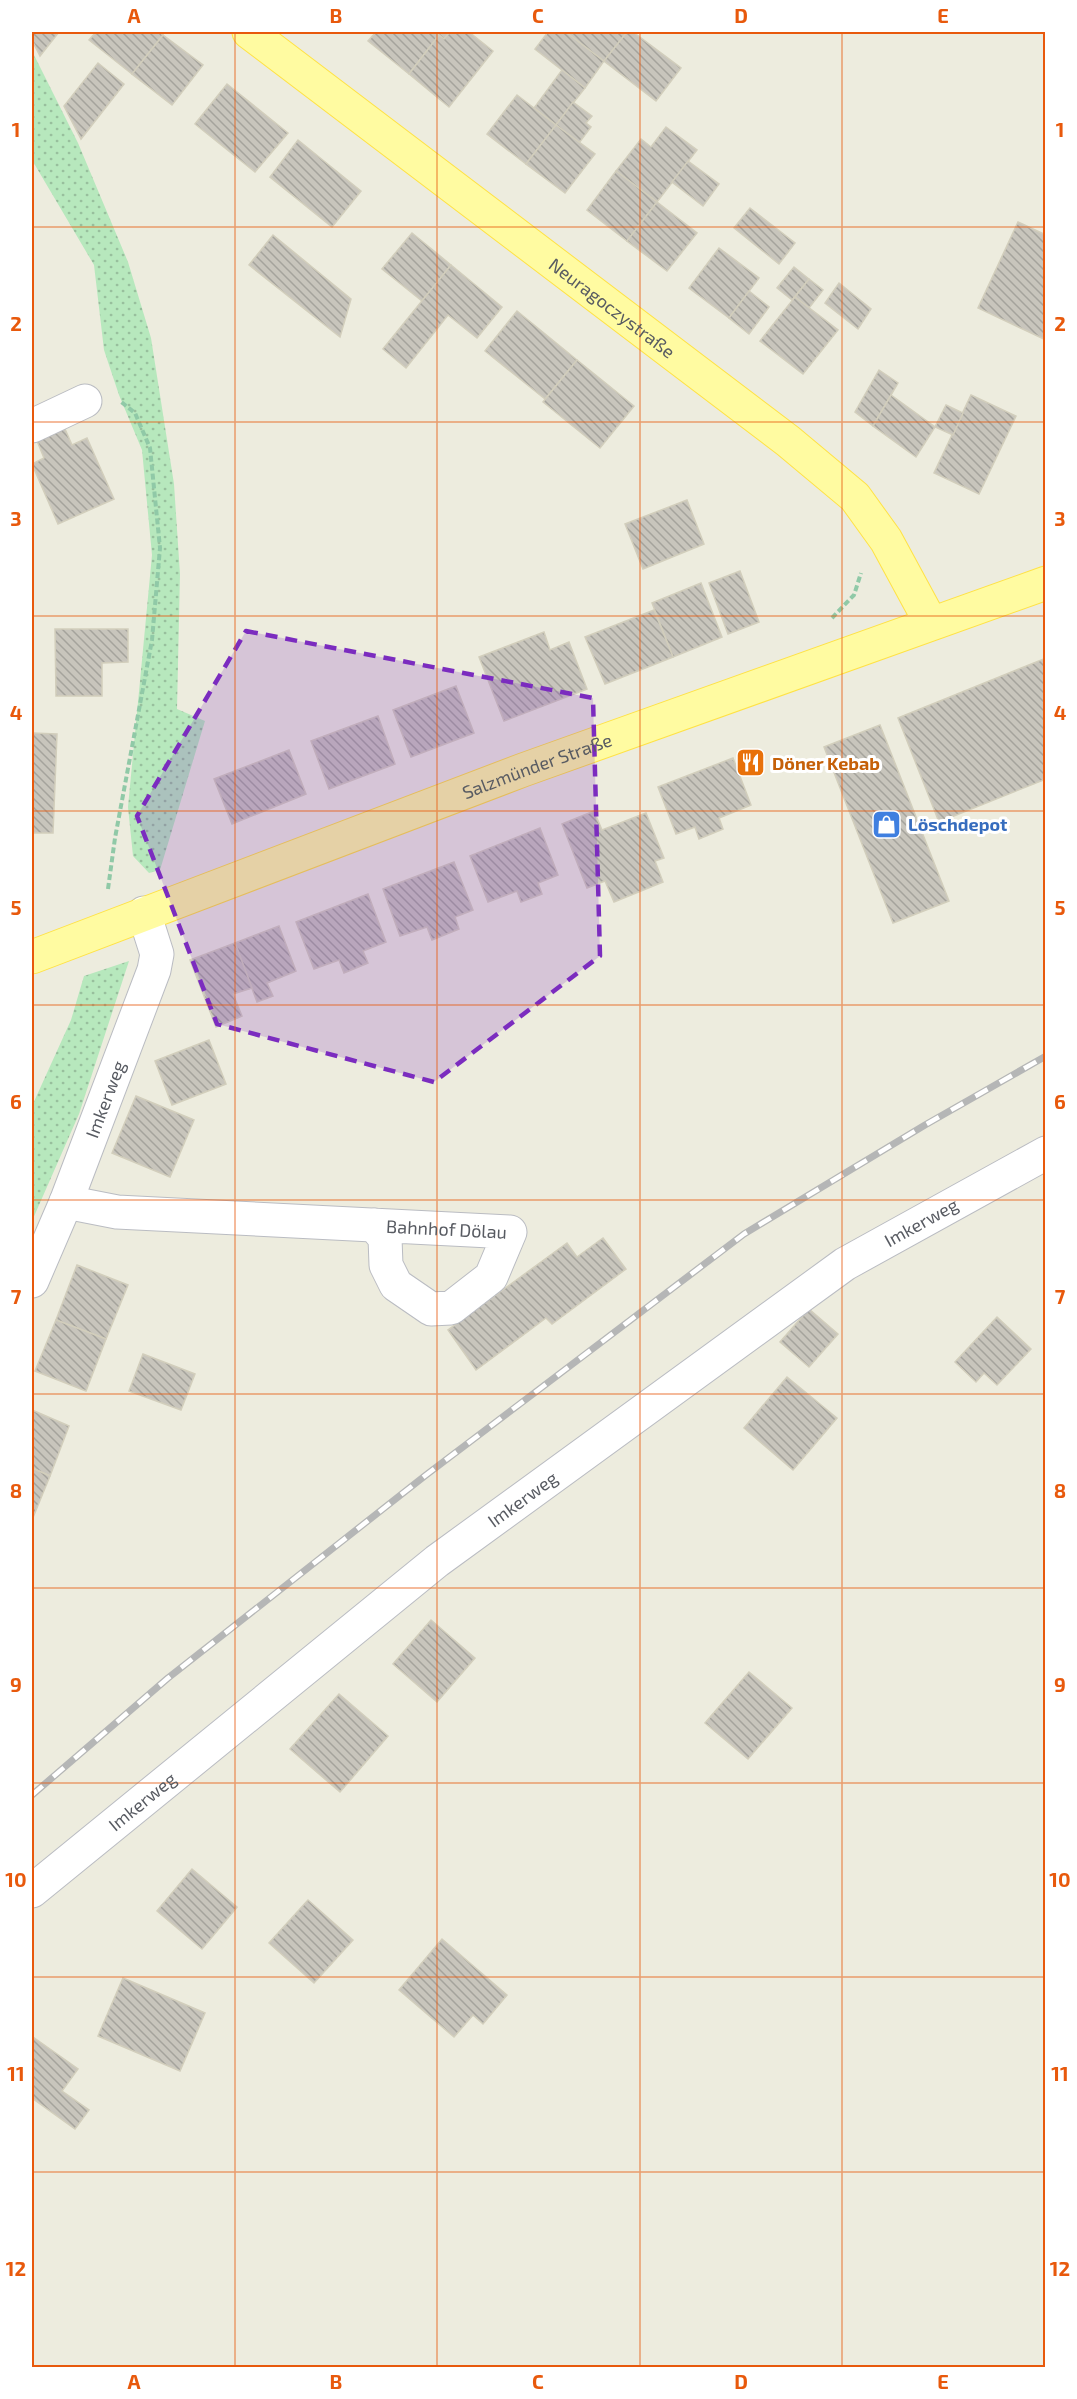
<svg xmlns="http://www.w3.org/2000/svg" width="1077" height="2399" viewBox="0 0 1077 2399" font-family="'Exo 2',sans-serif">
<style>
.grass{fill:url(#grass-dots)}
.building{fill:url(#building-back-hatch);stroke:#d2cebc;stroke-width:1.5}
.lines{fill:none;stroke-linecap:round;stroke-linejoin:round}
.minor-casing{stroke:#babcc2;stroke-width:35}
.major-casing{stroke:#ffe245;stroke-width:35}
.path{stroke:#90c9a7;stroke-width:4;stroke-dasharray:6 3;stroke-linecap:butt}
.minor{stroke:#fff;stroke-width:33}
.major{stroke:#fffba1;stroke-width:33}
.rail-casing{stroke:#b5b6b6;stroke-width:7}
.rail{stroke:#fff;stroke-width:4.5;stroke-dasharray:14;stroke-linecap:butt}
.marked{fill:#7b2cbf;fill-opacity:0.2;stroke:#7b2cbf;stroke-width:4.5;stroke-dasharray:12 8;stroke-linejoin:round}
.grid{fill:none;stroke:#e8590c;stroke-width:1.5;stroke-opacity:0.55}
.labels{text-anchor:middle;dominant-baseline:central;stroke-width:6;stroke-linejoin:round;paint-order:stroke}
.street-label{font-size:18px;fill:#585b62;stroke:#fff}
.food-label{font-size:18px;font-weight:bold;fill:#c56008;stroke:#fff;text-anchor:start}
.shop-label{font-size:18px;font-weight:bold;fill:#366cbe;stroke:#fff;text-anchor:start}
.neatline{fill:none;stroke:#e8590c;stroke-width:2}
.grid-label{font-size:20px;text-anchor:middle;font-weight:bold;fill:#e8590c}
</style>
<defs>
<pattern id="grass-dots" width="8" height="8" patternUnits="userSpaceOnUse" patternTransform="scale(1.5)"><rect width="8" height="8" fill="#b7e8bd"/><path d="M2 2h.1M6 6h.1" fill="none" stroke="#98bf9d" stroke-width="1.8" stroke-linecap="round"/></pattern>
<pattern id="building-back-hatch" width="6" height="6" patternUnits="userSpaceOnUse" patternTransform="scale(1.5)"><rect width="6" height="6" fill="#c8c5bc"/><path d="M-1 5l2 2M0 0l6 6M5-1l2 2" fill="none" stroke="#a5a39c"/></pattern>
</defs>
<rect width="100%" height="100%" fill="#edecde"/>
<!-- grass -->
<g class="grass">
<path d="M32 51 78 143 128 262 151 338 174 484 180 574 177 709 205 721 160 870 149 873 133 856 128 807 152 555 142 450 119 395 104 350 94 265 32 160Z"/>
<path d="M129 961 79 1114 32 1221V1106L71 1020 84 976Z"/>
</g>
<!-- building -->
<g class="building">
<path d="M33 32H59L40 56 32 40Z"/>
<path d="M96 32H159L163 35 132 74 89 40Z"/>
<path d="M376 32H435L439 35 409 74 368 41Z"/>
<path d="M435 32H450L444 39Z"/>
<path d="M450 32H469L493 51 449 107 409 74 439 35 444 39Z"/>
<path d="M548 32H566L604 61 585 88 535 49Z"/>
<path d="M566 32H627L604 61Z"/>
<path d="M627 32H633L681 68 656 101 604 61Z"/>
<path d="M163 35 203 65 172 105 132 74Z"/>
<path d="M98 63 124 84 81 139 64 106Z"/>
<path d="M562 70 585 88 556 125 534 108Z"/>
<path d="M227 84 288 133 255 172 195 124Z"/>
<path d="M517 95 556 125 526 164 487 134Z"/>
<path d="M573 102 592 116 586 123 591 127 579 143 556 125Z"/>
<path d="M556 125 595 154 565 193 526 164Z"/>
<path d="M666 127 697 150 657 202 616 171 641 139 651 147Z"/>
<path d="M298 140 361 191 332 227 270 177Z"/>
<path d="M688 161 719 184 703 206 672 182Z"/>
<path d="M616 171 657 202 627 241 587 210Z"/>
<path d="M657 202 697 233 667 271 627 241Z"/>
<path d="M750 208 795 243 779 264 734 228Z"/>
<path d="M1018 222 1046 235V340L978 308Z"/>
<path d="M412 233 451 265 422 301 382 269Z"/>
<path d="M273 235 351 299 340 337 249 265Z"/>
<path d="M719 248 759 278 729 318 689 288Z"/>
<path d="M451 265 502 307 477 338 448 315 406 368 383 349Z"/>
<path d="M794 267 809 279 792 300 777 288Z"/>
<path d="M809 279 823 290 809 308 795 297Z"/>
<path d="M839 283 871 309 858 329 825 303Z"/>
<path d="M749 291 769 307 749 334 729 318Z"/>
<path d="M795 297 838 330 803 374 760 341Z"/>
<path d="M517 311 577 360 545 399 485 351Z"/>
<path d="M577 360 634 406 600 448 543 402Z"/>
<path d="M879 370 898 383 873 426 855 412Z"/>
<path d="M891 395 935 427 916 457 873 426Z"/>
<path d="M971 395 1016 416 979 494 934 473Z"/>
<path d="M946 405 963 413 953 435 935 427Z"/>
<path d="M65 429 72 445 87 438 114 499 58 524 32 464 44 458 37 441Z"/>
<path d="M687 500 704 544 643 569 625 524Z"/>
<path d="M740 571 759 622 728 634 709 583Z"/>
<path d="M701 583 722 637 673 657 652 603Z"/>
<path d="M654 610 673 657 605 684 585 637Z"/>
<path d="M55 629H128V662L102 663V696H56Z"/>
<path d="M544 632 550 650 569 642 587 689 504 721 479 657Z"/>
<path d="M1046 658V779L939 822 898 718Z"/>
<path d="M456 686 474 733 411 757 393 710Z"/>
<path d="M378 716 395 764 329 789 311 741Z"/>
<path d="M880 725 949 901 893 923 824 747Z"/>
<path d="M32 733 57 734 53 833H32Z"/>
<path d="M289 750 306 794 232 824 214 779Z"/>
<path d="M733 758 751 805 719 818 723 829 699 839 695 827 676 834 658 787Z"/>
<path d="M594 811 602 830 646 813 664 858 655 861 663 882 614 902 605 881 587 888 562 824Z"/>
<path d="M540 828 558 875 538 883 542 894 521 902 517 891 488 902 470 856Z"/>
<path d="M454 862 473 910 455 917 459 929 432 940 427 927 400 936 383 889Z"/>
<path d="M368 894 386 942 363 951 368 963 344 973 339 960 314 969 296 922Z"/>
<path d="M279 926 296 971 267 983 273 996 257 1002 235 943Z"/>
<path d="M235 943 252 988 233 994 242 1016 216 1027 190 960Z"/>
<path d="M209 1040 226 1084 172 1105 155 1061Z"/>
<path d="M136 1096 194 1120 170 1177 112 1153Z"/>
<path d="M603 1238 626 1269 552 1324 546 1318 476 1370 448 1330 567 1243 577 1257Z"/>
<path d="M77 1265 128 1285 106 1339 56 1320Z"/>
<path d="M809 1309 838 1334 809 1367 780 1342Z"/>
<path d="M997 1317 1031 1349 997 1385 984 1373 976 1382 955 1362Z"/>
<path d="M56 1320 106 1339 86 1391 35 1371Z"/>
<path d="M143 1354 195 1374 181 1410 129 1391Z"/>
<path d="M787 1377 837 1418 793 1470 744 1428Z"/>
<path d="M32 1410 69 1426 50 1476 32 1468Z"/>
<path d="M32 1468 50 1476 32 1520Z"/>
<path d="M431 1620 475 1658 437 1702 393 1664Z"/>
<path d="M749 1672 792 1708 748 1759 705 1723Z"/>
<path d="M339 1694 388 1736 340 1792 290 1749Z"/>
<path d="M192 1869 237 1907 202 1949 157 1911Z"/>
<path d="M308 1900 353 1940 314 1983 269 1943Z"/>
<path d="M442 1939 507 1995 483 2024 473 2015 454 2037 399 1990Z"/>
<path d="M123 1978 205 2013 180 2071 98 2036Z"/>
<path d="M33 2037 78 2069 62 2091 89 2110 75 2129 32 2098Z"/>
</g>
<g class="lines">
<defs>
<g id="minor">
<path d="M32 426 85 401"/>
<path id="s1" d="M66 1202 117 1212 510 1232 491 1277 451 1308 431 1309 396 1285 386 1265 385 1238 374 1225"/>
<path id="s2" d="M32 1281 66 1202 154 970 157 954 144 913"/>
<path id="s3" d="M32 1891 437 1561 845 1264 1046 1153"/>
</g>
<g id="major">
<path id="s4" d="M249 32 788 441 855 497 886 540 931 623"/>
<path id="s5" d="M32 957 523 770 1046 583"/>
</g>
</defs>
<!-- minor casing -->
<use href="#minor" class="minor-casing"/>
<!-- major casing -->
<use href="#major" class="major-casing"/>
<!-- path -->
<g class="path">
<path d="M832 618 854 595 861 573"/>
<path d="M108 889 115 838 152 640 160 548 150 448 135 413 120 401"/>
</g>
<!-- minor -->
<use href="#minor" class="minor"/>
<!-- major -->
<use href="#major" class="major"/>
<defs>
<path id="rail" d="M32 1795 168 1678 426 1475 744 1234 925 1125 1046 1056"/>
</defs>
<!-- rail casing -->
<use href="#rail" class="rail-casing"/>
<!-- rail -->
<use href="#rail" class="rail"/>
</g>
<!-- marked area -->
<path class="marked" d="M246 631 593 698 600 956 434 1082 217 1024 137 816Z"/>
<!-- grid -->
<path class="grid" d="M235 32V2368M437 32V2368M640 32V2368M842 32V2368M32 227H1046M32 422H1046M32 616H1046M32 811H1046M32 1005H1046M32 1200H1046M32 1394H1046M32 1588H1046M32 1783H1046M32 1977H1046M32 2172H1046"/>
<!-- icons -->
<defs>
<symbol id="restaurant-square" viewBox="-11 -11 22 22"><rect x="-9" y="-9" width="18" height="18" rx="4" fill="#e8710a" stroke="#fff"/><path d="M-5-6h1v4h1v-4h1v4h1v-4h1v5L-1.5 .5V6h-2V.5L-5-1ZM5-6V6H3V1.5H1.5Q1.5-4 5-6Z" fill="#fff"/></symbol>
<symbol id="shop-square" viewBox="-11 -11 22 22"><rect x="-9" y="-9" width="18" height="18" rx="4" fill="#3f7fe0" stroke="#fff"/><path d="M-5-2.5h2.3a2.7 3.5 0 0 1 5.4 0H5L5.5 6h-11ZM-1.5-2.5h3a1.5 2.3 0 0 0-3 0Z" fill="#fff"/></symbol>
</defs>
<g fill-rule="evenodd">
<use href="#restaurant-square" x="734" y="746" width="33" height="33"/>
<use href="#shop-square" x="870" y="808" width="33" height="33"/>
</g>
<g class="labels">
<!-- street labels -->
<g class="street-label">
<text stroke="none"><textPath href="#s4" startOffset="456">Neuragoczystraße</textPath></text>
<text stroke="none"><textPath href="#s5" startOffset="540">Salzmünder Straße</textPath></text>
<text stroke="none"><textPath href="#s2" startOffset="196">Imkerweg</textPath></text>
<text stroke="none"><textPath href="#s3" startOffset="1114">Imkerweg</textPath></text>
<text stroke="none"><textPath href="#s1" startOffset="382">Bahnhof Dölau</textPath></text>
<text stroke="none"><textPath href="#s3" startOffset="628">Imkerweg</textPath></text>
<text stroke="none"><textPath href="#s3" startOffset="142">Imkerweg</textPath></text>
</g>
<!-- food labels -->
<g class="food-label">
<text x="772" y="763">Döner Kebab</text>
</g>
<!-- shop labels -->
<g class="shop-label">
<text x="908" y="824">Löschdepot</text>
</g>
</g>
<!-- border -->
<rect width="1077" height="2399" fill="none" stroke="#ffffff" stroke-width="66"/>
<rect x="33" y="33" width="1011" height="2333" class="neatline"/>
<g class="grid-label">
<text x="134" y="23">A</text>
<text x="336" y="23">B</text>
<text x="538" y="23">C</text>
<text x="741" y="23">D</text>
<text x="943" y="23">E</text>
<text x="16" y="137">1</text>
<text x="1060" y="137">1</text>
<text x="16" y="331">2</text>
<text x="1060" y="331">2</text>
<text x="16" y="526">3</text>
<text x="1060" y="526">3</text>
<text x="16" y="720">4</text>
<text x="1060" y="720">4</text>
<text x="16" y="915">5</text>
<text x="1060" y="915">5</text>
<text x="16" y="1109">6</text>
<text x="1060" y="1109">6</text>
<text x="16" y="1304">7</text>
<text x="1060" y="1304">7</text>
<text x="16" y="1498">8</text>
<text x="1060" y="1498">8</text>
<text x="16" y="1692">9</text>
<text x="1060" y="1692">9</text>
<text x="16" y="1887">10</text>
<text x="1060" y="1887">10</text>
<text x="16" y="2081">11</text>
<text x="1060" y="2081">11</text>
<text x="16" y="2276">12</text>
<text x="1060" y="2276">12</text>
<text x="134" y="2389">A</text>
<text x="336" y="2389">B</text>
<text x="538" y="2389">C</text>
<text x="741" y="2389">D</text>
<text x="943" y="2389">E</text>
</g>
</svg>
